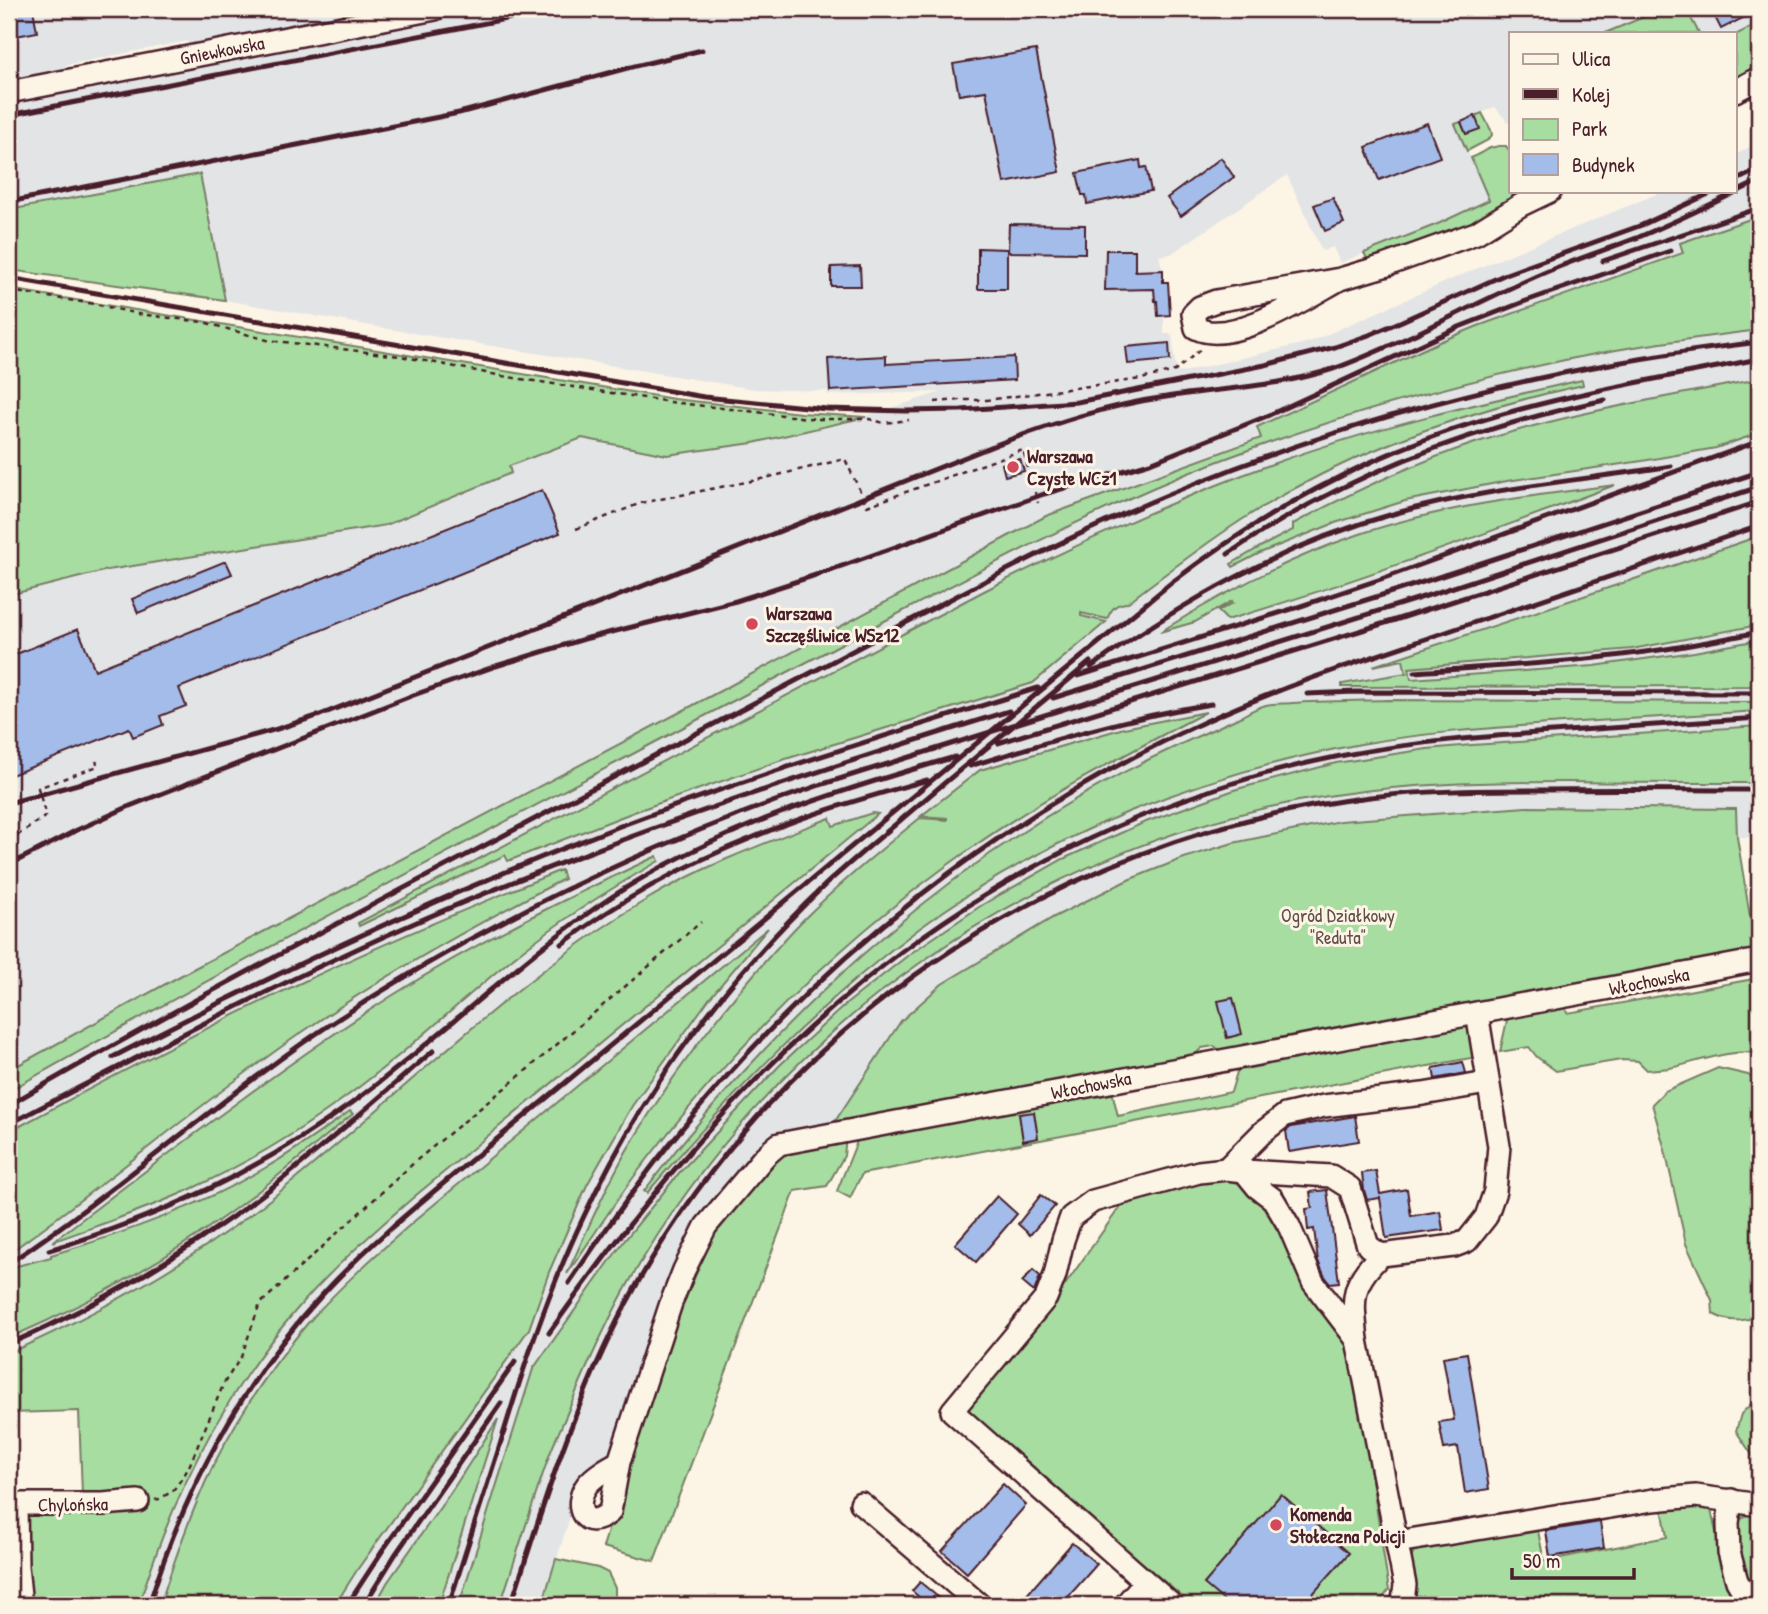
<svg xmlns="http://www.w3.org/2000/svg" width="1768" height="1614" viewBox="0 0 1768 1614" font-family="'Patrick Hand',sans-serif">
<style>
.built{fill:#e2e4e6}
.green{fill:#a7dda0;stroke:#787e66;stroke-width:2}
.building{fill:#a4bce9;stroke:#4a1f2b;stroke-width:2}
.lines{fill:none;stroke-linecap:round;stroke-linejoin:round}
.minor-casing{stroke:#4a1f2b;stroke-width:26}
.path{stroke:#4a1f2b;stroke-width:2.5;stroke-dasharray:5 5;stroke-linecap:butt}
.minor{stroke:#fcf5e5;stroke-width:21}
.rail{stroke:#4a1f2b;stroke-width:5}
.poi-dot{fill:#d1495b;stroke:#fcf5e5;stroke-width:2.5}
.labels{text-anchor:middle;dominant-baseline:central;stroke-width:6;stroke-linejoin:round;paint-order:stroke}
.street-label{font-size:19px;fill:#4a1f2b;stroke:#fcf5e5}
.poi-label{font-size:19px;font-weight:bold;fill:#4a1f2b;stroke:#fcf5e5;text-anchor:start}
.park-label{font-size:19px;fill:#614e48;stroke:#fcf5e5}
</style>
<rect width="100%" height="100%" fill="#fcf5e5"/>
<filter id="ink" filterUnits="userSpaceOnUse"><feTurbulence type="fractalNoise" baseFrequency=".0143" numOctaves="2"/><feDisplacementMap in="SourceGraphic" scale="14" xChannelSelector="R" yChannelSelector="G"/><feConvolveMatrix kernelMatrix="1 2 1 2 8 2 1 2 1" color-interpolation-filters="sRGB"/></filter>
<g filter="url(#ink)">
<!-- built -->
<g class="built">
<path d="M9 9H383L188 47 187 41 66 65 65 71 9 82Z"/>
<path d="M476 9H1663L1605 33H1511V126L1495 107 1455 124 1490 200 1440 223 1340 263 1333 247 1322 251 1287 175 1171 254 1159 256 1163 270V282H1168L1169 288 1170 315 1164 316V334H1172L1175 363 1179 373 1310 342 1466 273 1664 191H1735V155L1759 142V838L1737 837 1735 809 1525 807 1392 816 1339 821 1233 843 1184 858 1088 899 943 984 901 1021 830 1129 785 1135 700 1217 610 1460 578 1492 542 1605H139L152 1561 195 1462 9 1370V595L511 473 508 466 582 438 667 455 753 443 841 424 941 392 828 395 827 391 754 389 395 330 225 300 200 174 9 210V99Z"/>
<path d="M1686 9H1759V23L1735 35V33H1699Z"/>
</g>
<!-- green -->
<g class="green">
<path d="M1663 9H1686L1699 33H1605Z"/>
<path d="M1759 23V68L1735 82V35Z"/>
<path d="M1482 113 1491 130 1492 135 1488 140 1467 151 1455 124 1461 122 1466 134 1479 129 1475 116Z"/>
<path d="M1499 146H1506L1511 153V191H1527L1486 218 1376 261 1369 262 1364 253 1440 223 1489 200 1471 158 1490 148Z"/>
<path d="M200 174 225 300 9 270V210Z"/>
<path d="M1759 216V330C1711 336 1663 342 1616 350 1480 375 1346 413 1216 462 1105 505 999 560 894 616 811 660 729 703 646 747 433 860 219 972 9 1091V1070L11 1069 191 970 722 690 1046 516 1261 438 1257 427 1439 342 1478 326 1683 253 1680 243Z"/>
<path d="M9 289 674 399 801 413 866 417 753 443 667 455 582 438 509 466 511 473 386 525 108 570 9 595Z"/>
<path d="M1759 379V433L1716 448 1642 461 1507 481 1405 501 1335 523 1260 553 1233 567 1231 564 1262 546 1293 530V524C1352 492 1414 463 1478 442 1570 413 1665 397 1759 379Z"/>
<path d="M1582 380 1583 385C1464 411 1347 452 1243 519 1203 545 1165 574 1127 603 1115 604 1112 608 1107 619L1081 613V616L1106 622 1033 683 779 761 634 812 508 861 505 855 359 926 358 923 984 591C1079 543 1175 499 1275 463 1375 427 1479 403 1582 380Z"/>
<path d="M1615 485C1487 533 1358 581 1227 620L1218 611 1233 603 1232 601 1195 622 1160 632C1224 592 1289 558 1360 534 1443 506 1529 496 1615 485Z"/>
<path d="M1759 536V625L1632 649 1409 668 1411 679 1594 666 1694 652 1759 640V686L1342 687V684L1406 673 1403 660 1373 666 1626 582Z"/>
<path d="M1387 700 1759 702V711C1694 715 1628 719 1563 723 1495 728 1428 732 1361 744 1204 773 1049 833 920 928 817 1004 730 1096 647 1193L644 1191C785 1006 968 842 1179 745 1200 735 1221 726 1242 716 1249 712 1258 707 1266 705 1274 703 1284 704 1292 703 1324 701 1356 701 1387 700Z"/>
<path d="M1206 712C1126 754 1047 795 973 847 843 937 731 1049 636 1174 612 1206 590 1241 567 1274 586 1233 604 1190 627 1150 666 1084 711 1023 761 966 775 950 789 934 804 919 840 883 880 850 920 818L947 820V818L921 816 980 770 1124 728Z"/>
<path d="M1759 726V783C1695 783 1631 783 1567 782 1489 782 1412 783 1334 795 1036 840 767 1030 622 1295 601 1334 583 1375 566 1416 559 1432 552 1447 547 1462 530 1510 516 1558 500 1605H459L533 1369 624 1241 679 1173 780 1065 845 1005 911 953 982 905 1063 859 1143 823 1237 789 1336 763 1427 749 1472 745Z"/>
<path d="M1526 807 1736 809 1737 837 1756 953 1224 1053 1214 1046 1202 1048 1191 1058 830 1129 901 1021 942 984 1054 917 1128 880 1184 858 1233 843 1340 821Z"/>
<path d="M872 813 878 814 415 1196C372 1233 329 1271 292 1315 221 1399 171 1500 139 1605H30L22 1511 82 1495 79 1411 9 1413V1353C105 1310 195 1260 277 1194 400 1096 511 981 646 900 704 865 768 842 830 818L833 826Z"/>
<path d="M657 856 659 861C608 890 559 921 513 958 452 1008 394 1064 329 1109 286 1140 239 1167 191 1189 146 1210 98 1225 52 1242 163 1158 273 1072 390 997 475 943 566 898 657 856Z"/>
<path d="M561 870 564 879C472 926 383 976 298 1035 199 1104 107 1183 9 1253V1132C107 1079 206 1027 307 980 391 940 476 905 561 870Z"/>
<path d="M768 928 709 999 632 1106 587 1185 549 1272 529 1329 357 1570 335 1605H160C175 1558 191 1511 213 1466 238 1416 271 1367 307 1324 341 1285 380 1251 419 1217Z"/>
<path d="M1759 978V1054C1736 1047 1694 1063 1670 1068 1662 1069 1654 1069 1647 1070L1638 1061 1621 1060 1556 1071 1537 1057 1529 1047 1500 1052 1507 1020 1512 1011 1562 1003 1568 1013Z"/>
<path d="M1469 1021 1476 1057 862 1174 850 1198 837 1191 860 1134 1112 1091 1118 1116 1231 1092 1237 1072 1247 1061Z"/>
<path d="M1718 1068 1748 1075 1759 1082V1317C1741 1321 1730 1323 1713 1314L1712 1300 1686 1244 1665 1150 1652 1104 1665 1091Z"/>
<path d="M350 1111 353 1114C325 1136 298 1160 270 1182 191 1245 102 1298 9 1338V1271L17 1266 51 1257V1255C125 1233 198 1207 265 1168 295 1151 322 1131 350 1111Z"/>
<path d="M846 1136 844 1156 827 1186 795 1191 654 1561 603 1547 664 1346 718 1225 785 1150Z"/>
<path d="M1234 1176 1265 1202 1351 1343 1389 1590 1377 1605H1192L962 1410 1053 1302 1127 1197Z"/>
<path d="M1759 1396V1462L1755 1459 1736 1431 1741 1414Z"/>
<path d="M498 1419 439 1605H375L387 1583 451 1492Z"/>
<path d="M1710 1505 1728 1588 1740 1602 1752 1605H1409L1415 1580 1411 1559 1416 1546 1537 1526 1544 1561 1667 1537 1662 1507Z"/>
<path d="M1759 1511V1592L1739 1579 1736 1525C1743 1516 1748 1513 1759 1511Z"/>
<path d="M556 1559 598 1568 608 1573 615 1588V1605H542Z"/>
</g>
<!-- building -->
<g class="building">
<path d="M9 9H33L37 32 11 37Z"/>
<path d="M1711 9H1759V10L1721 29Z"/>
<path d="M1036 50 1060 172 1004 183 986 91 959 95 953 64Z"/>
<path d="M1475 116 1480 129 1466 134 1461 122Z"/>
<path d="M1427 123 1440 157 1379 180 1366 147Z"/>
<path d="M1221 158 1234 177 1181 216 1167 198Z"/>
<path d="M1140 160 1141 168 1146 167 1151 191 1087 204 1086 195H1082L1077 173Z"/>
<path d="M1333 198 1344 223 1325 231 1314 205Z"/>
<path d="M1009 224 1085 225V253L1008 252Z"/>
<path d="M978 248 1007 249V289H978Z"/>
<path d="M1106 250H1135V271L1163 270V282H1168L1170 315 1158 316 1157 301H1155L1154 289 1105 290Z"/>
<path d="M860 266 861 286H831V267Z"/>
<path d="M1169 343 1170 360 1128 364 1126 347Z"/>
<path d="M886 356V364L1014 357 1015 380 830 391 828 359Z"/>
<path d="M1020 459 1024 471 1005 476 1002 464Z"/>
<path d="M542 490 560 533 179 688 186 706 160 716 163 725 133 737 129 728 9 776V657L78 629 95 670Z"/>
<path d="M226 561 232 574 138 613 132 599Z"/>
<path d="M1233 998 1242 1034 1227 1038 1218 1001Z"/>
<path d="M1463 1062 1466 1073 1435 1079 1433 1068Z"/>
<path d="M1034 1112 1038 1138 1023 1141 1019 1114Z"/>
<path d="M1355 1116 1359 1141 1289 1152 1286 1131 1291 1127Z"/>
<path d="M1376 1171 1380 1194 1407 1189 1411 1216 1440 1211 1443 1230 1386 1238 1380 1198 1367 1200 1364 1190 1362 1173Z"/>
<path d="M1327 1190 1339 1282 1330 1283 1324 1275 1318 1261 1314 1229 1308 1230 1306 1209 1312 1208 1310 1192Z"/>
<path d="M1041 1195 1055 1206 1030 1235 1018 1224Z"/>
<path d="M997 1196 1017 1214 976 1262 955 1244Z"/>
<path d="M1033 1270 1040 1276 1034 1292 1022 1282Z"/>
<path d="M1467 1353 1489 1489 1465 1493 1458 1447 1444 1449 1439 1422 1454 1420 1443 1357Z"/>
<path d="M1003 1484 1026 1505 967 1573 942 1551Z"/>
<path d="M1281 1494 1349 1553 1303 1605H1229L1204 1584Z"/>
<path d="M1600 1522 1604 1548 1550 1557 1546 1531Z"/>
<path d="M1072 1543 1097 1564 1061 1605H1018Z"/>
<path d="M920 1582 938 1597 931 1605H928L912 1591Z"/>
</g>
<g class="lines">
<defs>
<g id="minor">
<path d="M1735 91 1759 78"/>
<path d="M9 92 435 9"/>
<path d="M1340 279C1307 297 1232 347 1196 328L1193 314 1200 307 1216 301 1340 279 1384 266 1476 233 1521 205 1550 191"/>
<path d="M1226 1169 1263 1132 1285 1115 1324 1106 1423 1094 1487 1083"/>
<path d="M1244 1171 1257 1187 1273 1199 1289 1226 1313 1282 1357 1340"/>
<path d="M1381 1255C1349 1285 1353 1300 1357 1340L1405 1585 1403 1601 1400 1605"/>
<path d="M619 1462C608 1468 595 1475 587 1485 572 1505 584 1534 610 1512L619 1462 671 1303 684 1270 706 1226 765 1156 779 1144 1759 960"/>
<path d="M9 1500 16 1504H103L138 1501"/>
<path d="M1731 1500 1728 1523 1729 1552 1737 1581 1743 1591 1759 1599"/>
<path d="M861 1503 980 1605"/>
<path d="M16 1504 17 1566 21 1605"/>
<path d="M1397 1542 1653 1500 1696 1496 1759 1505"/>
<path d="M1125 1605 1145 1582"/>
<path d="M1172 1605 952 1411 1046 1298 1055 1275 1063 1240 1071 1217 1093 1201 1199 1172 1226 1169 1244 1171 1331 1176 1350 1188 1368 1246 1381 1255 1454 1246 1467 1241 1486 1217 1495 1191 1499 1146 1477 1013"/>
</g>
</defs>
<!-- minor casing -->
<use href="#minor" class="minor-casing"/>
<!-- path -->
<g class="path">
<path d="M9 291 95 304 138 314 203 322 267 340 400 356 502 376 670 402 817 419H869L884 423 909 420"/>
<path d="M935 402 960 400H987L1141 379 1175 371 1201 349"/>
<path d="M576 529 641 503 761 479 845 459 867 506 1023 450 1038 503"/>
<path d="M9 841 46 816 38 788 98 766 96 761"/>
<path d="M155 1500 159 1499 173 1491 188 1469 224 1383 241 1357 260 1304 417 1160 528 1069 701 922"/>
</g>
<!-- minor -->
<use href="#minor" class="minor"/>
<!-- rail -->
<g class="rail">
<path d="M9 115 558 9"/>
<path d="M1735 181 1759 169"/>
<path d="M9 202 459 113 635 66 702 50"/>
<path d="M1603 261 1759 208"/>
<path d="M9 278 704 397 827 409 906 411 961 410 1077 402 1265 365 1335 347 1369 335 1402 321 1506 274 1642 225 1715 191"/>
<path d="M1228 554C1341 476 1471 428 1605 400"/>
<path d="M1091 667C1184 601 1282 545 1393 514 1484 488 1578 481 1671 466"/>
<path d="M1415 672C1489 667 1564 663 1638 653 1679 648 1719 640 1759 632"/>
<path d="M1078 676 1295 608 1387 577 1759 441"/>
<path d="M1307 694 1356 692 1759 693"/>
<path d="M1053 698 1414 585 1759 472"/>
<path d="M998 743 1395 620 1759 502"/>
<path d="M970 766C1050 741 1129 717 1211 704"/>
<path d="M9 803 277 729 320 715 998 444C1052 424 1108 405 1166 397 1222 388 1278 387 1333 369 1359 360 1385 348 1411 336 1451 317 1490 297 1530 279 1566 262 1603 251 1639 237 1680 220 1720 200 1759 181"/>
<path d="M9 865 77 830 130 806 411 696 496 666 584 639 736 601 822 573 1044 494 1150 463 1267 416 1459 327 1526 301 1670 251"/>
<path d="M562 944C620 900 686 864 754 837 810 813 869 797 927 780"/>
<path d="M113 1057C278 971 446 893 620 826 757 774 898 732 1038 688"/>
<path d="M9 1105C212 987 421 880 629 769 734 713 839 657 945 602 1025 560 1106 519 1189 486 1303 440 1420 404 1540 378 1612 362 1686 351 1759 342"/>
<path d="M9 1124C144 1054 279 982 419 921 611 838 809 773 1009 711"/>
<path d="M49 1250C162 1216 257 1172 352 1103 442 1037 520 957 613 896 717 828 837 791 955 757"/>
<path d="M9 1263C113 1194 207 1109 310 1038 467 930 640 847 820 785L1417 599 1759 487"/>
<path d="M569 1283C606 1229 643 1175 685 1125 825 954 1003 815 1204 722 1283 686 1366 659 1449 631 1553 596 1656 561 1759 526"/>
<path d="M549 1333C640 1204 741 1081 864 981 1002 868 1170 789 1345 755 1418 741 1492 736 1566 731 1631 727 1695 722 1759 718"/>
<path d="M9 1344C102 1304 189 1251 270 1189 326 1145 379 1097 433 1051"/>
<path d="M149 1605C184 1491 241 1383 322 1295 363 1250 410 1211 457 1172L1171 583C1264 512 1367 455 1479 421 1571 393 1666 377 1759 359"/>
<path d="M347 1605 385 1547 515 1362"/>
<path d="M364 1605 395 1555 501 1403"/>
<path d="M449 1605C465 1553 482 1501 499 1448 523 1369 548 1291 584 1216 642 1092 725 980 825 885 848 864 872 844 896 824 960 769 1026 716 1090 662"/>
<path d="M511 1605C544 1503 575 1400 626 1304 776 1024 1056 836 1370 797 1428 790 1486 790 1544 790 1616 789 1687 790 1759 790"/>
</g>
</g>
</g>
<!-- markers -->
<g class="poi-dot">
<circle cx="1013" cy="467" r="7"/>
<circle cx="752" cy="624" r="7"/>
<circle cx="1276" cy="1525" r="7"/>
</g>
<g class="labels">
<!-- street labels -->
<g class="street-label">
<text transform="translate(222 50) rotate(-11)">Gniewkowska</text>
<text transform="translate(1649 981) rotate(-11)">Włochowska</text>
<text transform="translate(1091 1085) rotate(-11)">Włochowska</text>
<text transform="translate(73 1504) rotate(-1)">Chylońska</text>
</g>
<!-- poi labels -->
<g class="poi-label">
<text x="1027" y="456">Warszawa<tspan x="1027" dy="22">Czyste WCz1</tspan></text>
<text x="766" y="613">Warszawa<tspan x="766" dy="22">Szczęśliwice WSz12</tspan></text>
<text x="1290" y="1514">Komenda<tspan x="1290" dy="22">Stołeczna Policji</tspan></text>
</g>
<!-- park labels -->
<g class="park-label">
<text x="1338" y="915">Ogród Działkowy<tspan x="1338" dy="22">"Reduta"</tspan></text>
</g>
</g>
<!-- margin -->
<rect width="1768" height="1614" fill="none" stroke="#fcf5e5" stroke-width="35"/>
<rect x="18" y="18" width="1733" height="1579" fill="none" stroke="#4a1f2b" stroke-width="2.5" filter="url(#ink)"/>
<!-- legend -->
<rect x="1509" y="32" width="228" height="161" fill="#fcf5e5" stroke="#b59f9b" stroke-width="2"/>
<rect x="1523" y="54" width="35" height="10" fill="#fcf5e5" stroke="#b59f9b" stroke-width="2"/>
<text x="1572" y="66" font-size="21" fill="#4a1f2b">Ulica</text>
<rect x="1523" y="89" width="35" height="10" fill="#4a1f2b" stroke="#b59f9b" stroke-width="2"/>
<text x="1572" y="102" font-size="21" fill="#4a1f2b">Kolej</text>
<rect x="1523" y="119" width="35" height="21" fill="#a7dda0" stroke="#b59f9b" stroke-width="2"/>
<text x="1572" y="136" font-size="21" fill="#4a1f2b">Park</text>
<rect x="1523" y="154" width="35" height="21" fill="#a4bce9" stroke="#b59f9b" stroke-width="2"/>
<text x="1572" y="172" font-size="21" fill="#4a1f2b">Budynek</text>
<!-- scale -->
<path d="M1512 1568v10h122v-10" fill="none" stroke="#4a1f2b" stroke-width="3.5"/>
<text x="1523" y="1568" font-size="21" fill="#4a1f2b" stroke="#fcf5e5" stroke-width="5" paint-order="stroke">50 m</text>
</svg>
